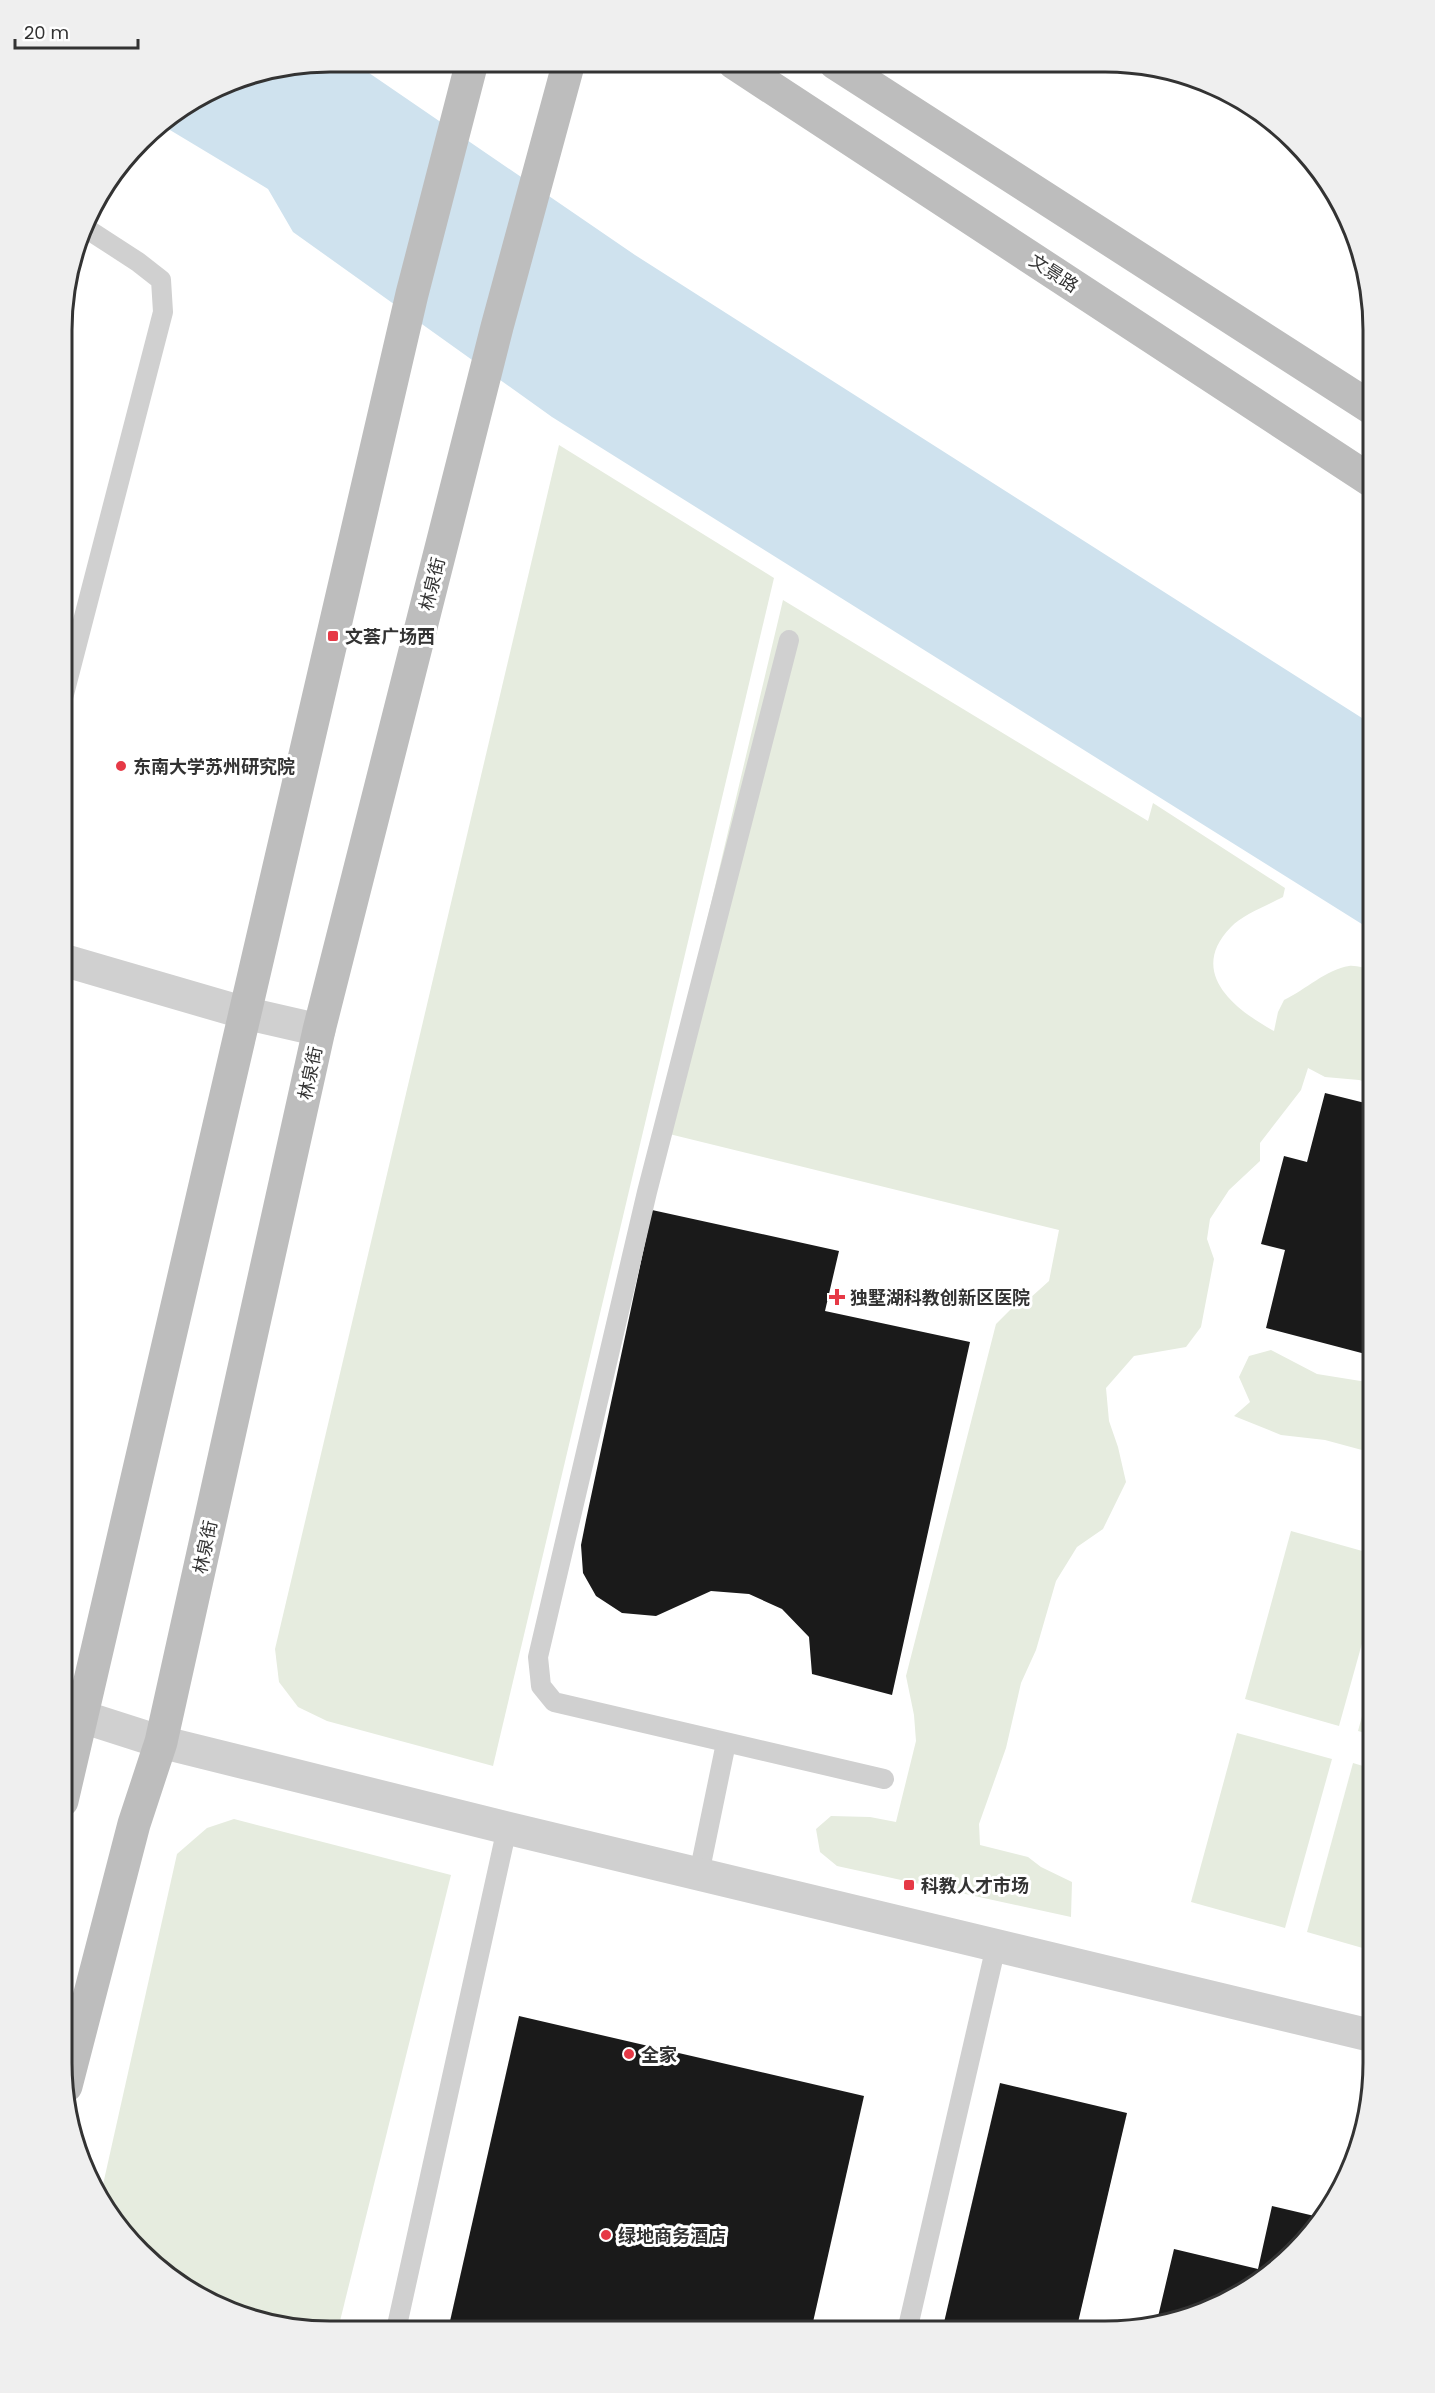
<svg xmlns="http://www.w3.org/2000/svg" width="1435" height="2393" viewBox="0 0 1435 2393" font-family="Poppins,'Noto Sans SC',sans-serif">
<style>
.green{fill:#e6ecdf}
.water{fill:#cfe2ee}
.building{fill:#1a1a1a}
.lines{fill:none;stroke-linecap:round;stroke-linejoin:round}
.service{stroke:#d0d0d0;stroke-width:20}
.minor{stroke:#d0d0d0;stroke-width:33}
.secondary{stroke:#bdbdbd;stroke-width:33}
.poi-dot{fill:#e63946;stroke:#fff;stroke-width:2}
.labels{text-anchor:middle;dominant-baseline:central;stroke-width:6;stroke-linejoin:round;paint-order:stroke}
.street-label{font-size:18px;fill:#333;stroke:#fff}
.poi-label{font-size:18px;font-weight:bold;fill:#333;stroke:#fff;text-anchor:start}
.rim{fill:none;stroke:#333;stroke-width:3}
</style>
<rect width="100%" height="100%" fill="#fff"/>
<!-- green -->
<g class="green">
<path d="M559 445 774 578 493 1766 327 1721 298 1707 279 1682 275 1649Z"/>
<path d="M783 600 1148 821 1153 803 1285 888 1283 897C1268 905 1242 915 1231 927 1187 972 1234 1009 1274 1031L1278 1012 1284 1000C1305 990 1327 969 1349 966 1356 965 1366 969 1373 970V1084L1359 1080 1325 1077 1308 1068 1301 1090 1260 1143V1161L1229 1190 1210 1219 1207 1239 1214 1259 1201 1327 1186 1347 1134 1356 1106 1388 1109 1421 1118 1447 1126 1482 1103 1529 1077 1547 1056 1581 1036 1650 1021 1683 1006 1748 979 1824 980 1845 1028 1857 1041 1867 1072 1882 1071 1917 837 1866 820 1852 816 1829 831 1816 870 1817 896 1822 916 1741 914 1715 906 1676 996 1324 1010 1310 1029 1299 1049 1281 1059 1230 657 1131Z"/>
<path d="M1271 1350 1317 1374 1373 1383V1453L1325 1440 1281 1435 1234 1416 1250 1402 1239 1377 1249 1356Z"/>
<path d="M1291 1531 1373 1554V1604L1339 1726 1245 1699Z"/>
<path d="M1373 1675V1735L1358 1731Z"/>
<path d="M1237 1733 1332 1759 1285 1928 1191 1902Z"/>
<path d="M1353 1763 1373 1769V1951L1307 1932Z"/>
<path d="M234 1819 451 1875 338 2329H295L228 2311 167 2276 117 2227 100 2198 177 1854 207 1828Z"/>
</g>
<!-- water -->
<path class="water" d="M330 62H353L635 255 1373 725V931L552 417 293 232 268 189 160 124 228 82Z"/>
<!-- building -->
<g class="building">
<path d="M1325 1093 1373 1105V1356L1266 1328 1285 1250 1261 1244 1284 1156 1307 1162Z"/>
<path d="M652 1210 839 1251 825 1311 970 1342 892 1695 812 1674 809 1637 782 1609 749 1594 711 1591 656 1616 622 1613 596 1596 583 1573 581 1545 586 1520Z"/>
<path d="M519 2016 864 2096 811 2331 448 2330Z"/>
<path d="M1000 2083 1127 2113 1076 2331H942Z"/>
<path d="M1272 2206 1323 2218 1318 2226 1268 2276 1207 2311 1157 2321 1174 2249 1258 2269Z"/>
</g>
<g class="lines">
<!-- service -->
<g class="service">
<path d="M789 640 647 1192 538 1657 541 1686 554 1702 884 1779"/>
<path d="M63 698 163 312 161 280 138 262 84 227"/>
<path d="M699 1874 726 1743"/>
<path d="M396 2330 507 1828"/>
<path d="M907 2331 996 1946"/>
</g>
<!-- minor -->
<g class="minor">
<path d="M63 960 245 1013 319 1030"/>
<path d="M83 1717 161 1742 507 1828 1373 2036"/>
</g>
<!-- secondary -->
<g class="secondary">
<path d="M734 63 1373 482"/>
<path d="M835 63 1373 409"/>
<path d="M62 1801 412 294 472 62"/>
<path d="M66 2086 134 1824 161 1742 319 1030 497 327 569 62"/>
</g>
</g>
<!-- markers -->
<g class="poi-dot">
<rect x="327" y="630" width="12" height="12" rx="3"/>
<circle cx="121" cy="766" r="6"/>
<path d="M834 1288h6v6h6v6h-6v6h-6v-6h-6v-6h6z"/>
<rect x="903" y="1879" width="12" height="12" rx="3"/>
<circle cx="629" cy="2054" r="6"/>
<circle cx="606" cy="2235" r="6"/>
</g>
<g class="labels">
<!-- street labels -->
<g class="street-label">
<text transform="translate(1054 273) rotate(33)">文景路</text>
<text transform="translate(432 584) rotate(-76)">林泉街</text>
<text transform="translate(310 1073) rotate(-78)">林泉街</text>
<text transform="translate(205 1547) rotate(-78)">林泉街</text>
</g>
<!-- poi labels -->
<g class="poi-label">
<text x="345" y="636">文荟广场西</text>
<text x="133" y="766">东南大学苏州研究院</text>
<text x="850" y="1297">独墅湖科教创新区医院</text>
<text x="921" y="1885">科教人才市场</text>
<text x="641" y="2054">全家</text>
<text x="618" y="2235">绿地商务酒店</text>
</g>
</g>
<!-- crop -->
<path d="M0 0H1435V2393H0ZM330 72H1105A258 258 0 0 1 1363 330V2063A258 258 0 0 1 1105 2321H330A258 258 0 0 1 72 2063V330A258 258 0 0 1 330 72Z" fill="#efefef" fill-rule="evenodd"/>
<path class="rim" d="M330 72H1105A258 258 0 0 1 1363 330V2063A258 258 0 0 1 1105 2321H330A258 258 0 0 1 72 2063V330A258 258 0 0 1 330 72Z"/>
<!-- scale -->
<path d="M15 39v9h123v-9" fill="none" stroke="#333333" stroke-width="3"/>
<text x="24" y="39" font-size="18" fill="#333333" stroke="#ffffff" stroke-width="4.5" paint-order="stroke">20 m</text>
</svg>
